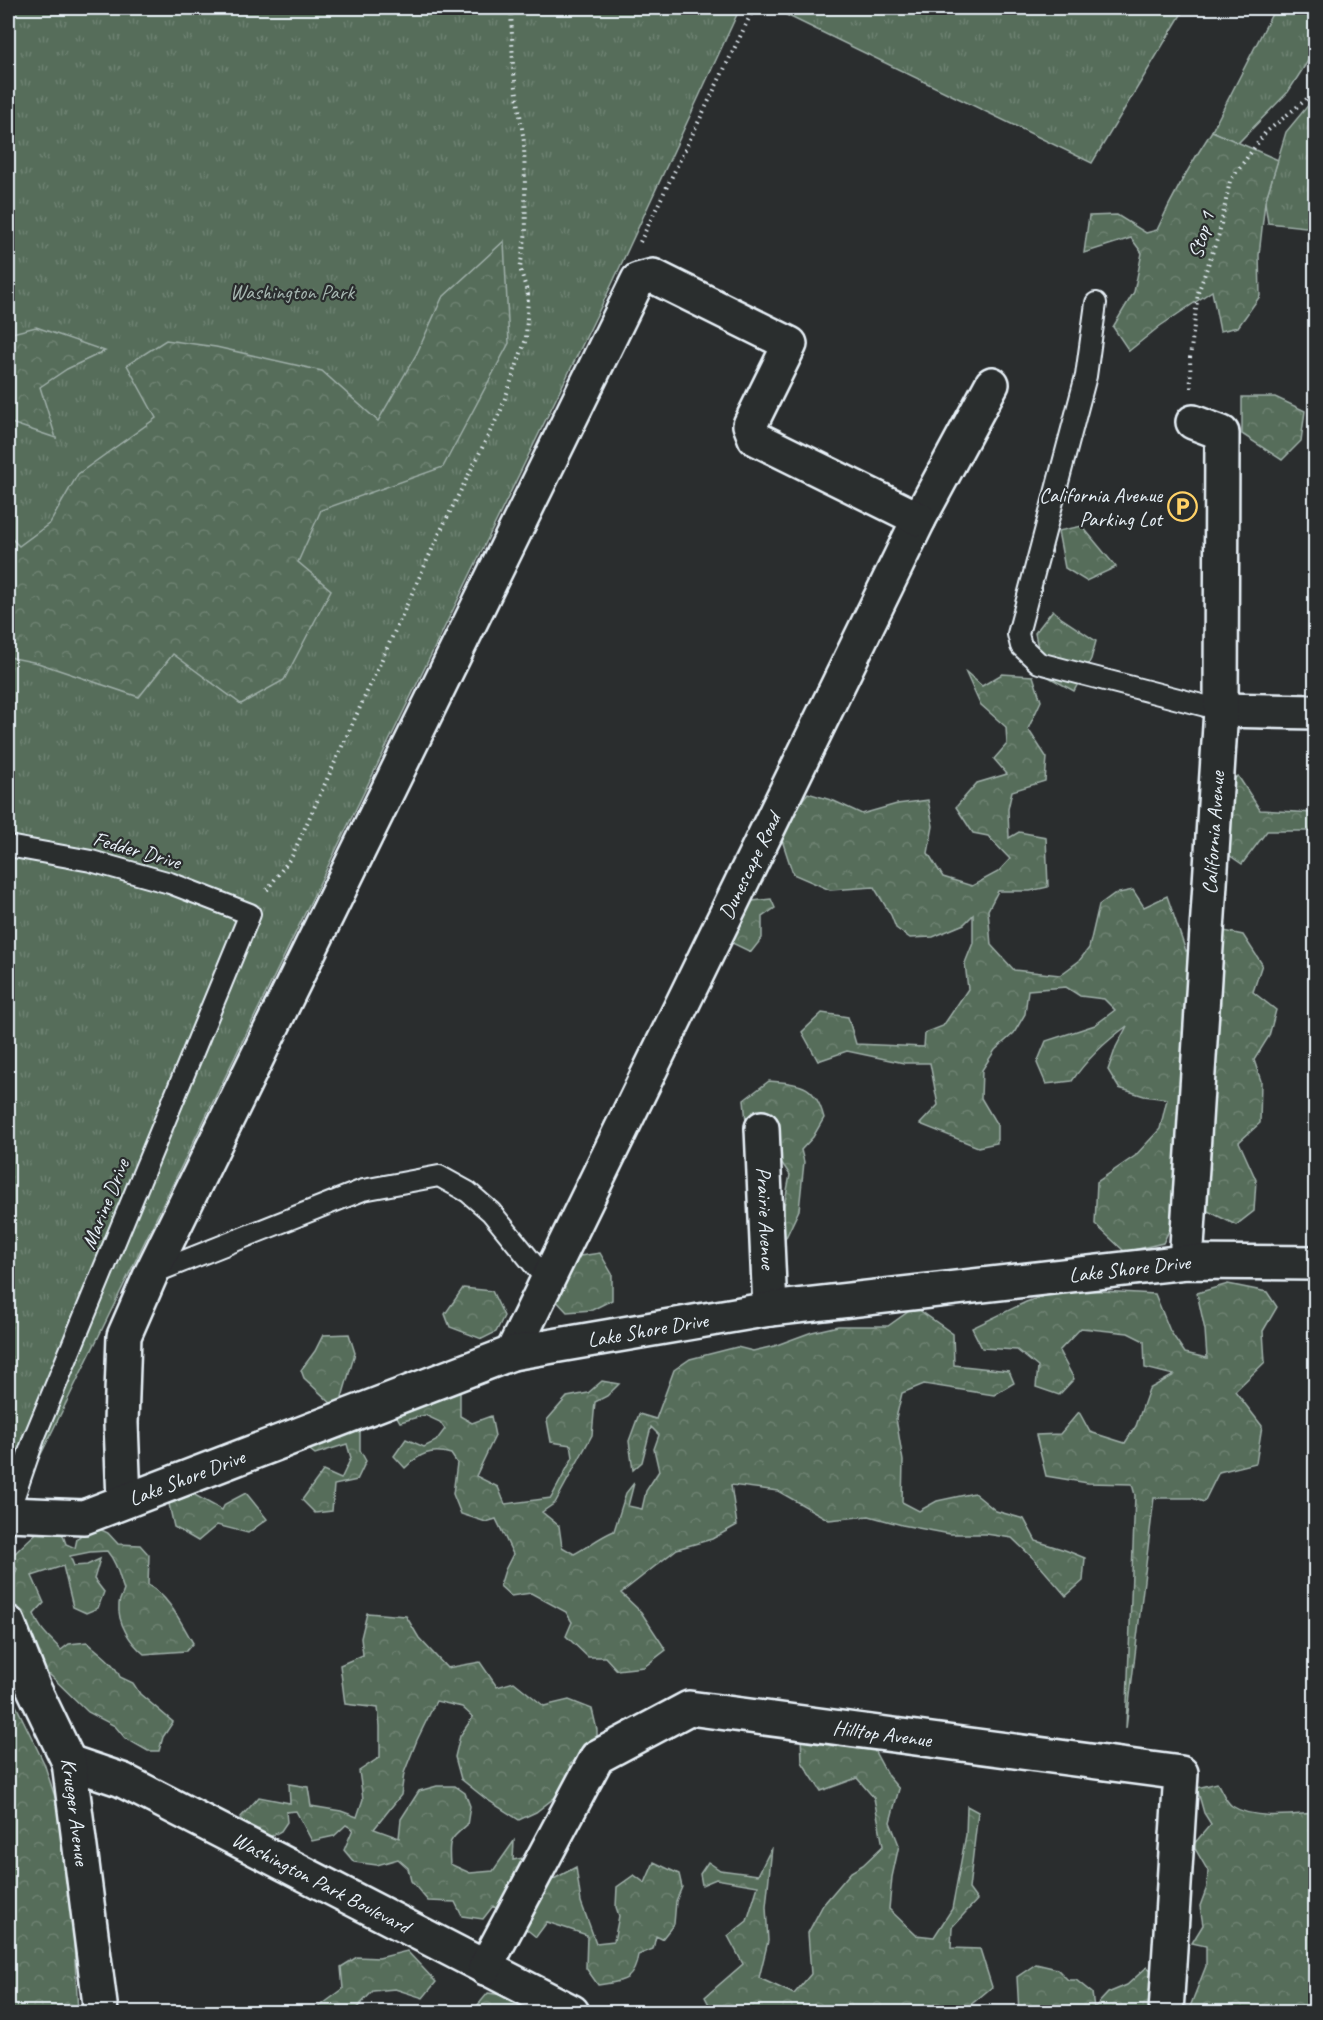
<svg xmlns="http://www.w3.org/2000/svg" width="1323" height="2020" viewBox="0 0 1323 2020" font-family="Caveat,sans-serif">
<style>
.grass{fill:url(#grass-tufts);stroke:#9fafa9;stroke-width:1.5}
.forest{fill:url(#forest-crowns);stroke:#9fafa9;stroke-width:1.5}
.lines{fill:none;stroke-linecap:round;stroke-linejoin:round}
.lane-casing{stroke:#e8f1f8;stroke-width:24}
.street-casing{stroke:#e8f1f8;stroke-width:38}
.secondary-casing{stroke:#e8f1f8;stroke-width:38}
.path{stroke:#e8f1f8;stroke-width:4;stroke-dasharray:1.5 4.5;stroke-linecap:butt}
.lane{stroke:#2a2d2e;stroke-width:20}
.street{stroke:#2a2d2e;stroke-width:33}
.secondary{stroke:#2a2d2e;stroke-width:33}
.labels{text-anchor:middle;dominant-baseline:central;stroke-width:4.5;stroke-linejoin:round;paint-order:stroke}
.street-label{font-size:21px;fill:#e8f1f8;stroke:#2a2d2e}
.park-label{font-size:21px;fill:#a6b6b1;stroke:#2a2d2e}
.poi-label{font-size:21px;fill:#e8f1f8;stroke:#2a2d2e;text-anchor:end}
</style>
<defs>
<pattern id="grass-tufts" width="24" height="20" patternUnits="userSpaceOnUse" patternTransform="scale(1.5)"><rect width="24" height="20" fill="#566d5a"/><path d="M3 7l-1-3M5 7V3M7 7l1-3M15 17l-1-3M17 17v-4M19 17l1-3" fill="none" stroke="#6e8272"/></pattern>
<pattern id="forest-crowns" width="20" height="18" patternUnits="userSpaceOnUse" patternTransform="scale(1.5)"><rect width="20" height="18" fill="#566d5a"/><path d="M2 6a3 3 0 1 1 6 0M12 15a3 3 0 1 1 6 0" fill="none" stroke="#6e8272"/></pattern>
</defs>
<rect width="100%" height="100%" fill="#2a2d2e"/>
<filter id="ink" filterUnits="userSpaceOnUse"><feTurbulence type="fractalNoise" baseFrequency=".0167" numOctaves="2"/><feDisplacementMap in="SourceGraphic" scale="12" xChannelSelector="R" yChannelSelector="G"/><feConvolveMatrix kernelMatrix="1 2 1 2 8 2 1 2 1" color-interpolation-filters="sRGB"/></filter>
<g filter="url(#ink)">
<!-- grass -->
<g class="grass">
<path d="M8 8H740L612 284 8 1522Z"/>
<path d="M772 8H1185L1092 163Z"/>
<path d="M1275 8H1315V50L1288 92 1238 143 1212 131Z"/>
<path d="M1315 97V228L1268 223 1265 202 1286 132Z"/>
</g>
<!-- forest -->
<g class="forest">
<path d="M1212 131 1278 160 1265 202 1259 255 1260 296 1238 327 1220 331 1212 291 1160 326 1129 351 1113 327 1134 292 1142 253 1131 238 1084 253 1089 216 1117 215 1146 233 1157 230C1173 195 1191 163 1212 131Z"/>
<path d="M504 241 509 343 443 467 321 510 298 562 331 590 284 680 241 704 173 654 139 697 38 663 8 657V535L19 546 50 523 78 474 156 418 127 365 166 340 216 347 322 371 378 421 417 353 442 298Z"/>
<path d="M36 327 105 351 67 369 40 387 56 438 8 422V334Z"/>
<path d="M1242 397H1275L1305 411 1301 441 1282 460 1242 434Z"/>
<path d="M1082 526 1116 567 1086 581 1065 568 1058 531Z"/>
<path d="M1053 610 1061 618 1096 641 1091 659 1074 691 1043 674 1035 633Z"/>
<path d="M965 671 982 686 1002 674 1033 676 1041 701 1028 729 1047 758 1045 781 1012 791 1008 809 1009 838 1019 832 1046 837 1048 887 1030 891H998L988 910 991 945 1014 970 1060 975 1079 961 1089 948 1099 905 1114 894 1133 890 1144 907 1167 896 1186 951 1215 929 1243 935 1262 964 1253 992 1276 1010 1269 1036 1254 1060 1261 1081 1260 1123 1239 1142 1256 1180 1254 1211 1236 1225 1206 1210 1175 1218 1163 1243 1125 1252 1095 1224 1097 1182 1135 1156 1160 1129 1167 1099 1144 1096 1119 1088 1108 1070 1116 1047 1127 1026C1105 1042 1087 1059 1072 1081L1046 1084 1037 1063 1046 1041 1095 1025 1115 1010 1104 999 1080 996 1066 987 1028 990 1025 1014 1014 1033 995 1050 982 1070 981 1098 997 1125V1143L978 1147 920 1124 938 1105 930 1063H904L847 1051 818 1061 802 1032 822 1013 848 1017 856 1044 924 1047 925 1033 943 1026 968 989 965 963 973 943V915L964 924 933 937 910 938 896 928 891 915 874 887 830 890 793 874 782 840 788 817 808 793 834 801 862 814 897 804 928 800 933 826 928 853 943 877 972 886 998 872 1010 859 988 836 973 833 956 807 977 783 1007 774 994 759 1007 744 1006 727 980 704Z"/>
<path d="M1238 776 1260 810 1315 813V831H1267L1242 864 1203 837 1199 799Z"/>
<path d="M771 899 775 908 762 917V938L751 952 728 941 737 922 752 901Z"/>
<path d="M769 1081C800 1084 815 1083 824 1118L813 1137 801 1150 804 1162 799 1210 781 1248 784 1206 790 1175 782 1163 755 1153 747 1132 744 1100Z"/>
<path d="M600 1253 612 1274V1300L592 1310 567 1312 553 1297 573 1257Z"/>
<path d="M1228 1284 1267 1292 1277 1307 1263 1331 1265 1362 1235 1391 1262 1426 1256 1463 1219 1472 1204 1502 1192 1498H1154L1126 1729 1135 1495 1132 1484 1088 1483 1046 1476 1036 1435 1060 1434 1079 1412 1090 1432 1125 1443 1136 1426 1149 1389 1174 1375 1145 1368 1144 1341 1128 1333 1081 1328 1059 1351 1074 1379 1059 1395 1036 1387 1038 1367 1017 1350 982 1348 972 1328 1026 1302 1065 1289 1155 1294 1170 1331 1185 1353 1207 1358 1205 1330 1197 1293Z"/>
<path d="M463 1288 492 1291 504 1316 496 1332 482 1339 450 1327 445 1314Z"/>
<path d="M915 1307 953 1334 954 1365 1009 1371 1014 1383 994 1395 924 1384 902 1393 896 1418 903 1461 902 1502 919 1511 937 1501 974 1493 996 1511 1024 1519 1036 1541 1065 1550 1085 1558 1083 1581 1066 1596 1034 1559 1012 1538 986 1534H950L902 1525 869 1516 829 1520 778 1491 731 1485 737 1525 712 1539 677 1549 621 1593 641 1612 666 1650 644 1667 617 1670 605 1657H588L566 1636 572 1622 566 1612 531 1593 511 1596 500 1586 505 1570 513 1554 496 1519 486 1522 461 1514 453 1494 457 1463 451 1454C431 1448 419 1454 405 1468L394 1456 406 1439 424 1447 436 1441 445 1429 440 1422 425 1415 400 1422 394 1411 416 1399 427 1403 439 1386H460V1416L472 1423 491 1416 495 1436 476 1476 498 1487 505 1504 551 1498 573 1457 571 1445 551 1442 547 1420 567 1397 588 1393 602 1381 619 1384 607 1396 595 1402 592 1435 555 1503 542 1512 559 1526 562 1547 574 1554C588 1547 599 1537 614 1531L626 1493 634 1483 628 1506 642 1509 646 1491 659 1471 654 1449 659 1435 651 1427 642 1462 633 1470 629 1441 639 1414 656 1419 674 1370 690 1359 737 1347 753 1351 774 1346 812 1332 838 1326H888Z"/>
<path d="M349 1334 355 1353 340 1404 360 1424V1450L366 1461 357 1480 334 1485 332 1511 315 1513 302 1500 323 1471 341 1479 351 1458 347 1444 315 1454 301 1443 334 1406 304 1378 301 1370 315 1351 323 1335Z"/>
<path d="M246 1493 267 1519 248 1533 217 1525 198 1541 174 1527 169 1504 193 1494 222 1510 225 1504Z"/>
<path d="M91 1525 108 1533 118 1544 140 1545 149 1555 148 1585C169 1596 181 1623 193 1643L186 1651 144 1654C131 1643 117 1624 119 1604 119 1600 123 1594 124 1590 119 1576 117 1563 107 1551L90 1552 70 1556 74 1566 87 1565 100 1559 94 1579 104 1592 98 1608 86 1613 73 1607 63 1566 32 1576 44 1603 34 1614C41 1632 49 1636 61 1650L69 1644 87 1642C99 1653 114 1662 120 1677L133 1683 140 1694 173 1722 163 1737 159 1751H148L125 1738 115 1726 88 1712 50 1675 24 1674C14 1639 0 1603 17 1569L8 1560C20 1549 30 1537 43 1528L61 1530 66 1544 75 1548 77 1539Z"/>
<path d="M367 1613 406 1616 419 1638 447 1668 480 1662 497 1687 514 1682 544 1706 569 1700 592 1709 597 1730V1745L569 1765 585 1774 536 1812 519 1820 486 1799 461 1779 455 1757 460 1736 473 1717 462 1707 436 1701 417 1740 404 1773 401 1795 374 1829 399 1838 401 1819 419 1791 437 1786H455L465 1793 470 1806 467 1825C449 1840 448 1840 450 1864L470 1873 493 1871 514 1841 513 1860 533 1856 537 1888 576 1867 581 1902 596 1943 614 1941 619 1916 616 1907 617 1887 634 1875 645 1883 654 1862 679 1874 682 1887 676 1901 674 1924 662 1939 656 1936 653 1949 638 1955C634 1983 621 1981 598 1985L586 1968 587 1935 547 1922 536 1937 519 1923 493 1906 483 1919 462 1916 455 1902 428 1901 411 1881 408 1868 398 1859 377 1865 354 1862 344 1850 353 1829 346 1825 334 1836 312 1841 296 1811 286 1812 287 1822 281 1831 259 1843 240 1818 259 1797 290 1803 289 1784 308 1787 311 1806 341 1811 357 1817 363 1799 359 1771 380 1757V1726L378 1708 345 1704 340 1665 363 1655 361 1638Z"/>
<path d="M8 1689 44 1763 56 1800 63 1838 73 1926 78 2012H8Z"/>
<path d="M801 1735 831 1736 874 1750 888 1776 899 1789 890 1822 899 1845 892 1877 889 1909 916 1935 934 1937 952 1909 966 1835 967 1806 978 1812 969 1889 977 1900 952 1927 951 1948 980 1949 992 1987 962 2012H819L816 2006 801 2012H713L705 1997 743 1964 728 1936 747 1921 758 1886 716 1879 702 1885 700 1874 708 1862 720 1870 758 1875 772 1847 766 1907 768 1941 759 1978 794 1994 811 1974 808 1933 823 1905 851 1872 863 1865 883 1846 874 1798 857 1778 821 1791 802 1762Z"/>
<path d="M1217 1783C1221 1789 1226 1802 1232 1806 1253 1820 1292 1815 1315 1813V2012H1188L1206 1966V1946L1192 1943 1203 1925 1200 1906 1207 1887 1208 1871 1193 1845 1211 1824 1204 1813 1197 1788Z"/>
<path d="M407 1951 436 1982 423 1998 395 1989 373 1991 353 2012H312L343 1989 341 1967 357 1957 379 1958Z"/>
<path d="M1036 1964 1057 1969 1068 1980H1076L1092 1993 1094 2008 1108 1993 1127 1985 1147 1967 1161 1978 1160 2012H1019L1017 1977Z"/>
<path d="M488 1993 516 1997 539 2012H472Z"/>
</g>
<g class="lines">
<defs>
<g id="lane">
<path d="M1096 303 1086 376 1018 634 1021 646 1039 663 1221 710"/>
<path d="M8 846 91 861 170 883 250 914 34 1438 8 1514"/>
<path d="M151 1274 363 1190 439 1176 468 1192 491 1212 548 1282"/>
</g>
<g id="street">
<path d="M1221 710 1316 712"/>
<path id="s1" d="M762 1128 770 1309"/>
<path id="s2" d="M1186 1262 1221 710 1222 433 1193 422"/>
<path id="s3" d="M512 1353 919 519 992 384"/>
<path d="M124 1501 121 1423 124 1336 151 1274 638 280 653 276 790 344 750 425 755 438 919 519"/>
<path id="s4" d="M69 1762 122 1780 572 2012"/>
<path id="s5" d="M485 1968 597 1757 689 1708 1181 1773 1166 2012"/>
</g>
<g id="secondary">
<path id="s6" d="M8 1514 84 1517 512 1353 770 1309 1186 1262 1316 1263"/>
<path id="s7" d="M8 1623 34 1689 69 1762 101 2012"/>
</g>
</defs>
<!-- lane casing -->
<use href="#lane" class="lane-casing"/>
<!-- street casing -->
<use href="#street" class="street-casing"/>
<!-- secondary casing -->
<use href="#secondary" class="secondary-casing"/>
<!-- path -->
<g class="path">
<path d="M640 242 754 8"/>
<path d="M1191 388 1190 358 1198 293 1219 234 1230 181 1265 133 1314 93 1316 89"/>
<path d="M267 890 292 856 441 530 501 410 526 339 528 295 520 268 526 232 524 142 513 67 511 8"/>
</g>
<!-- lane -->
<use href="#lane" class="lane"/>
<!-- street -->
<use href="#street" class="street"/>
<!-- secondary -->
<use href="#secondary" class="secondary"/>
</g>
</g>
<!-- icons -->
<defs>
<symbol id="parking-ring" viewBox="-11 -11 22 22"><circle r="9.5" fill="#2a2d2e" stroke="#ffd166" stroke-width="1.5"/><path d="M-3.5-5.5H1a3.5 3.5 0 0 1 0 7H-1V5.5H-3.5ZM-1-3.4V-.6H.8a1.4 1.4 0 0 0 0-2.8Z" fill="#ffd166"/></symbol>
</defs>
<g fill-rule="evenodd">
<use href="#parking-ring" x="1166" y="490" width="33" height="33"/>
</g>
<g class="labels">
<!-- street labels -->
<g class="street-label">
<text transform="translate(1201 235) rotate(-74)">Stop 1</text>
<text stroke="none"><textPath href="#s2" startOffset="430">California Avenue</textPath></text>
<text transform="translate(137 850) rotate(16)">Fedder Drive</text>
<text stroke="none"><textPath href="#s3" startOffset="542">Dunescape Road</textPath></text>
<text transform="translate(105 1204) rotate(-68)">Marine Drive</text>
<text stroke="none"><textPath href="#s1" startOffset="90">Prairie Avenue</textPath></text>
<text stroke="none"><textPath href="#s6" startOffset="1158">Lake Shore Drive</textPath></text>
<text stroke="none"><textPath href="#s6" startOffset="672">Lake Shore Drive</textPath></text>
<text stroke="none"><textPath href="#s6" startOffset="186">Lake Shore Drive</textPath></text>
<text stroke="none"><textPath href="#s5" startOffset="538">Hilltop Avenue</textPath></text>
<text stroke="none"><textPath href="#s7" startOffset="202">Krueger Avenue</textPath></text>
<text stroke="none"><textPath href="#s4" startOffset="280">Washington Park Boulevard</textPath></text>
</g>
<!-- park labels -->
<g class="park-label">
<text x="292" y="292">Washington Park</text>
</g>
<!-- poi labels -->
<g class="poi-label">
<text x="1162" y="495">California Avenue<tspan x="1162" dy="24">Parking Lot</tspan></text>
</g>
</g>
<!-- margin -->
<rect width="1323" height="2020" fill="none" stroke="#2a2d2e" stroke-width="30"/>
<rect x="15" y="15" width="1293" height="1990" fill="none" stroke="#e8f1f8" stroke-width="2" filter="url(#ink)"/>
</svg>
